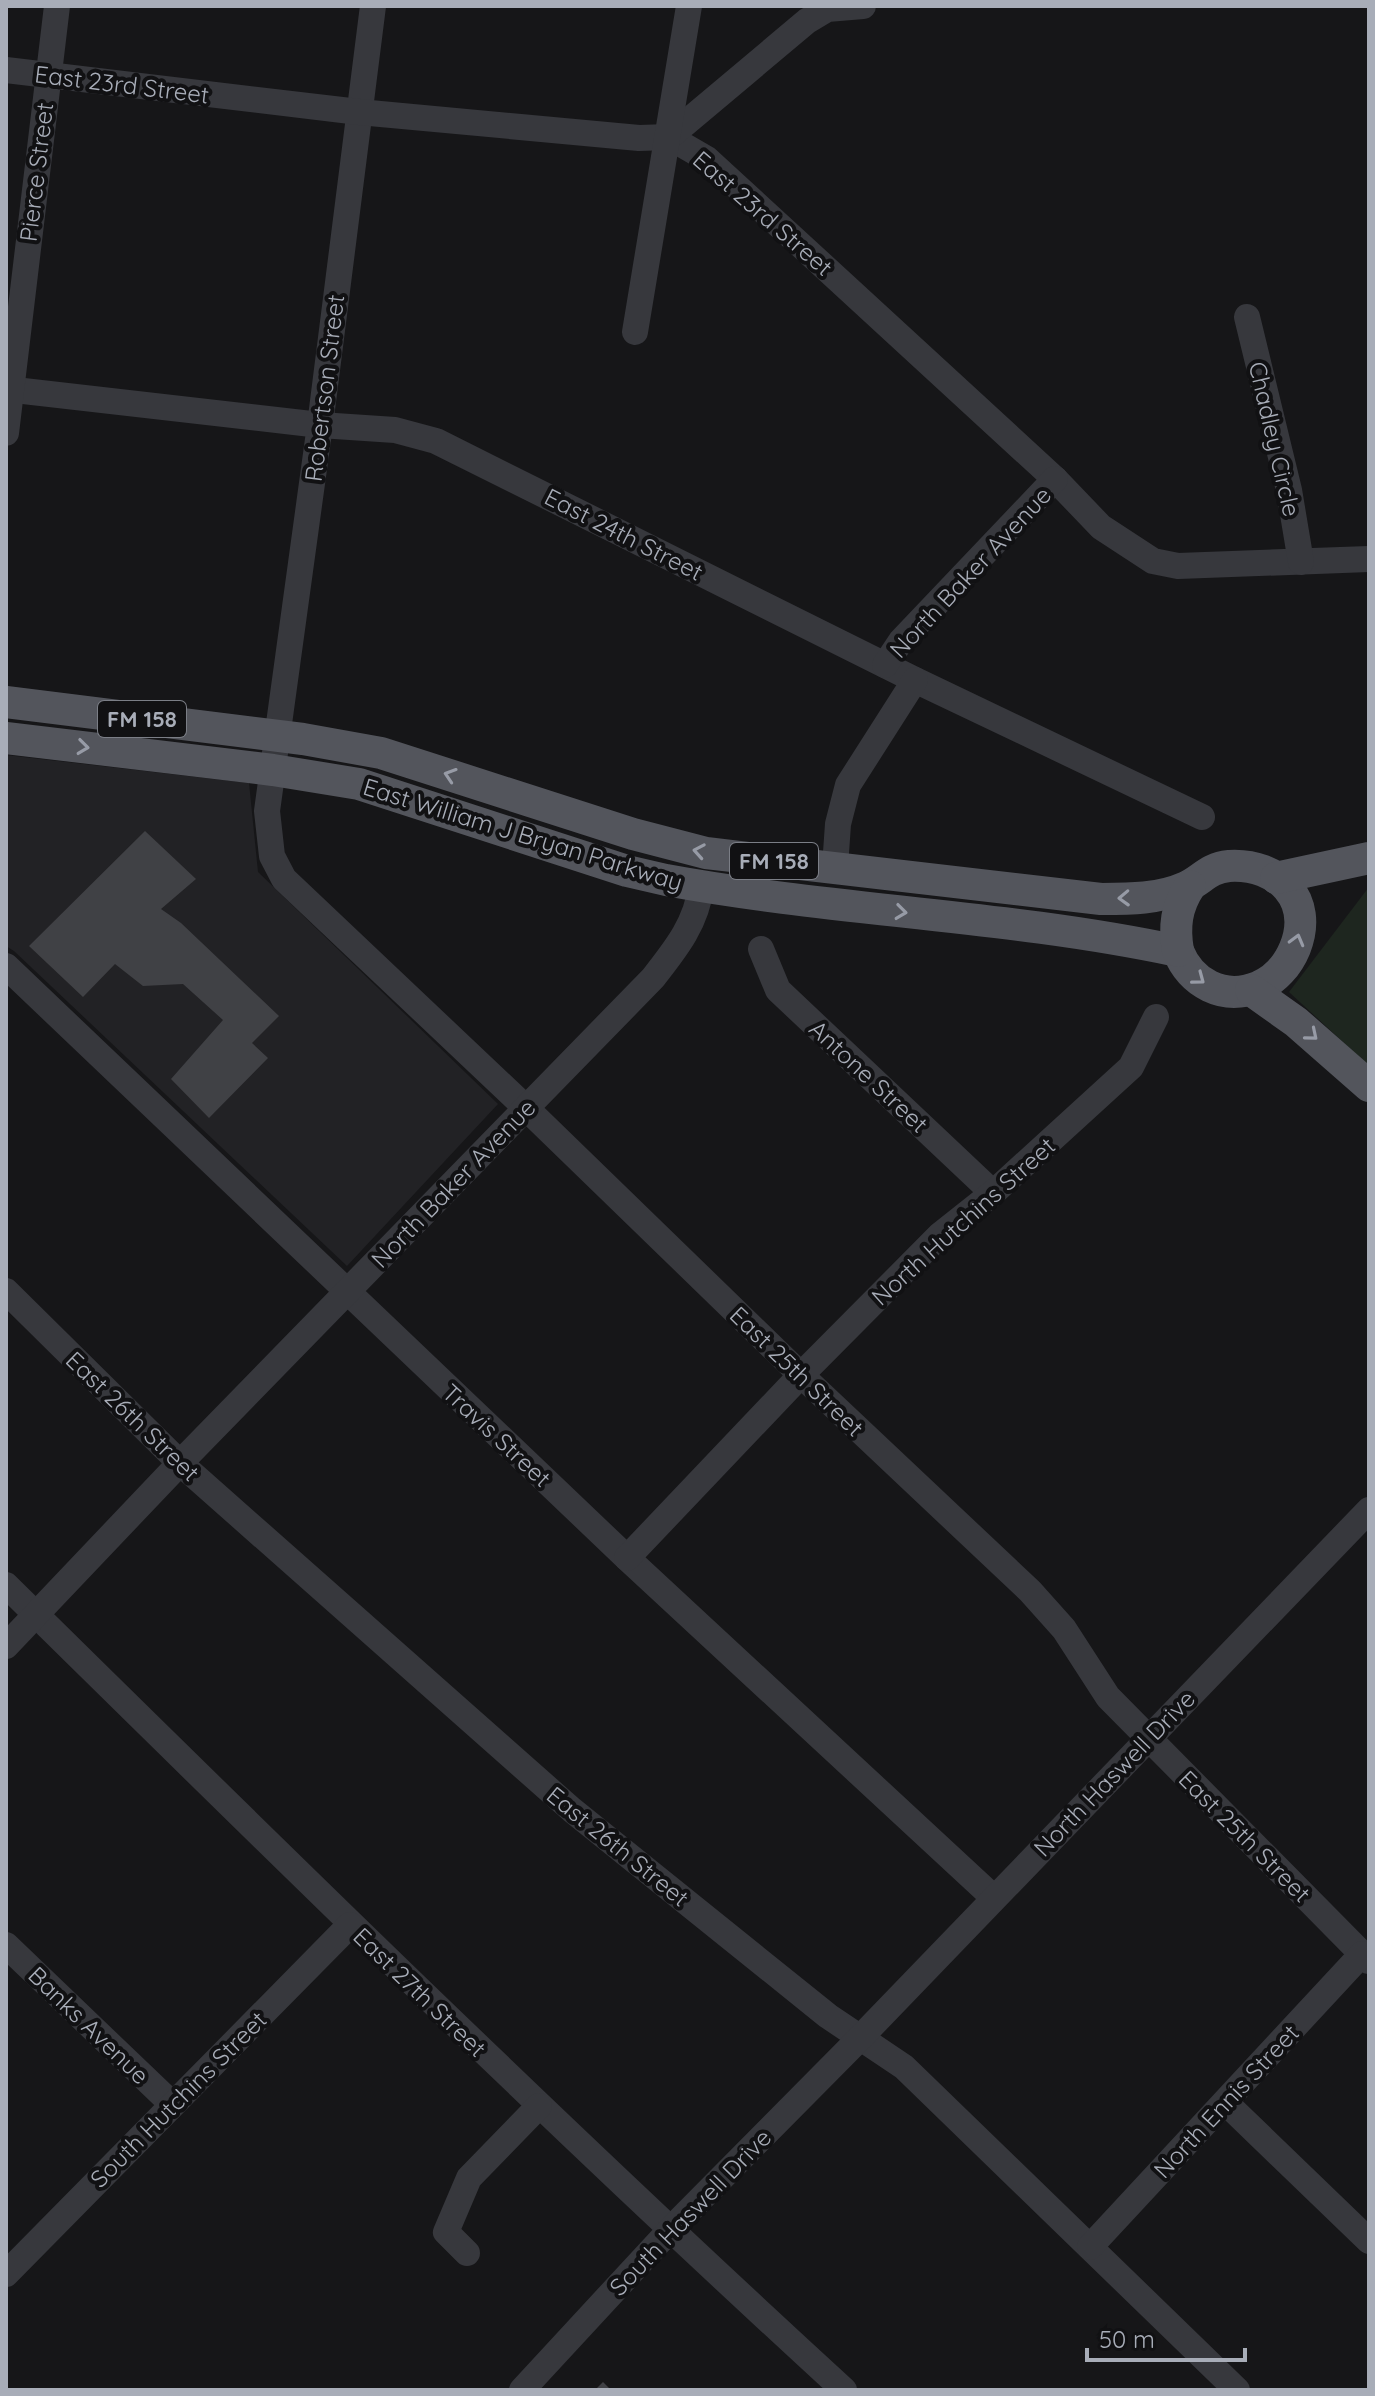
<svg xmlns="http://www.w3.org/2000/svg" width="1375" height="2396" viewBox="0 0 1375 2396" font-family="Quicksand,sans-serif">
<style>
.built{fill:#222225}
.green{fill:#1e261f}
.building{fill:#404145}
.lines{fill:none;stroke-linecap:round;stroke-linejoin:round}
.minor{stroke:#37383d;stroke-width:26}
.major{stroke:#53555c;stroke-width:32}
.oneway{stroke:#979ba6}
.labels{text-anchor:middle;dominant-baseline:central;stroke-width:8;stroke-linejoin:round;paint-order:stroke}
.shield{fill:#111113;stroke:#7b7e86;stroke-width:2}
.shield-label{font-size:22px;font-weight:bold;fill:#a8adb8}
.street-label{font-size:24px;fill:#a8adb8;stroke:#111113}
</style>
<rect width="100%" height="100%" fill="#161618"/>
<!-- built -->
<path class="built" d="M6 755 249 783 258 872 498 1104 347 1266 14 951 6 946Z"/>
<!-- green -->
<path class="green" d="M1369 887V1066L1289 992Z"/>
<!-- building -->
<g class="building">
<path d="M145 831 196 879 161 909 181 923 279 1016 252 1043 268 1058 209 1118 171 1079 223 1020 183 984 143 986 115 964 83 997 29 946Z"/>
<path d="M603 2382 611 2390H595Z"/>
</g>
<g class="lines">
<!-- minor -->
<g class="minor">
<path d="M373 6 320 425 267 811 272 856 284 879 526 1108 801 1375 1030 1591 1064 1629 1108 1697 1369 1961"/>
<path d="M6 70 359 112 639 138 669 137 707 159 1055 479 1101 527 1153 561 1178 566 1369 559"/>
<path d="M669 137 807 21 827 9 863 6"/>
<path d="M1247 317 1289 490 1301 562"/>
<path d="M635 332 689 6"/>
<path d="M6 389 320 425 395 430 436 441 915 680 1202 817"/>
<path d="M6 433 57 6"/>
<path d="M885 665 901 641 1055 479"/>
<path d="M835 867 838 824 848 785 915 680"/>
<path d="M761 949 778 990 993 1193"/>
<path d="M6 966 627 1558 994 1898"/>
<path d="M6 1291 180 1463 572 1810 828 2016 904 2067 1237 2390"/>
<path d="M627 1558 801 1375 940 1235 993 1193 1131 1067 1156 1017"/>
<path d="M6 1585C282 1857 558 2128 844 2390"/>
<path d="M6 1646 180 1463 653 978C675 950 697 923 701 886"/>
<path d="M6 1945 172 2104"/>
<path d="M1226 2103 1369 2241"/>
<path d="M1090 2247 1362 1954"/>
<path d="M467 2253 446 2232 469 2178 539 2106"/>
<path d="M6 2274 350 1925"/>
<path d="M522 2390 670 2230 861 2037 1369 1510"/>
</g>
<!-- major -->
<g class="major">
<path d="M6 702 303 739 381 753 633 834 706 853 1101 899C1130 899 1159 899 1186 887 1202 880 1208 868 1229 866 1279 863 1314 900 1295 948 1288 965 1275 980 1258 987 1223 1001 1191 983 1178 951 1009 915 835 911 666 880L627 871 359 784 273 770 6 738"/>
<path d="M1276 878 1369 858"/>
<path d="M1178 951C1174 927 1176 907 1190 886"/>
<path d="M1251 990 1296 1022 1369 1086"/>
</g>
</g>
<!-- one-way arrows -->
<defs><path id="oneway-chevron" d="M-2-3.5L2.5 0L-2 3.5" fill="none" stroke-width="1.6" stroke-linecap="round" stroke-linejoin="round" transform="scale(2)"/></defs>
<g class="oneway">
<use href="#oneway-chevron" transform="translate(83 747) rotate(7)"/>
<use href="#oneway-chevron" transform="translate(450 775) rotate(-162)"/>
<use href="#oneway-chevron" transform="translate(699 851) rotate(-170)"/>
<use href="#oneway-chevron" transform="translate(1124 898) rotate(178)"/>
<use href="#oneway-chevron" transform="translate(901 912) rotate(7)"/>
<use href="#oneway-chevron" transform="translate(1297 940) rotate(-75)"/>
<use href="#oneway-chevron" transform="translate(1199 979) rotate(37)"/>
<use href="#oneway-chevron" transform="translate(1312 1035) rotate(40)"/>
</g>
<g class="labels">
<!-- shield labels -->
<g class="shield">
<rect x="98" y="701" width="88" height="36" rx="6"/>
<rect x="730" y="843" width="88" height="36" rx="6"/>
</g>
<g class="shield-label">
<text x="142" y="719">FM 158</text>
<text x="774" y="861">FM 158</text>
</g>
<!-- street labels -->
<g class="street-label">
<text transform="translate(122 84) rotate(7)">East 23rd Street</text>
<text transform="translate(36 172) rotate(-83)">Pierce Street</text>
<text transform="translate(763 213) rotate(41)">East 23rd Street</text>
<text transform="translate(324 388) rotate(-83)">Robertson Street</text>
<text transform="translate(1275 439) rotate(77)">Chadley Circle</text>
<text transform="translate(624 534) rotate(27)">East 24th Street</text>
<text transform="translate(970 572) rotate(-47)">North Baker Avenue</text>
<text transform="translate(523 834) rotate(17)">East William J Bryan Parkway</text>
<text transform="translate(869 1076) rotate(43)">Antone Street</text>
<text transform="translate(453 1183) rotate(-46)">North Baker Avenue</text>
<text transform="translate(963 1221) rotate(-42)">North Hutchins Street</text>
<text transform="translate(797 1371) rotate(44)">East 25th Street</text>
<text transform="translate(133 1416) rotate(44)">East 26th Street</text>
<text transform="translate(497 1435) rotate(43)">Travis Street</text>
<text transform="translate(1114 1773) rotate(-46)">North Haswell Drive</text>
<text transform="translate(1245 1836) rotate(45)">East 25th Street</text>
<text transform="translate(618 1846) rotate(39)">East 26th Street</text>
<text transform="translate(420 1992) rotate(44)">East 27th Street</text>
<text transform="translate(89 2025) rotate(44)">Banks Avenue</text>
<text transform="translate(178 2099) rotate(-45)">South Hutchins Street</text>
<text transform="translate(1226 2101) rotate(-47)">North Ennis Street</text>
<text transform="translate(690 2212) rotate(-46)">South Haswell Drive</text>
</g>
</g>
<!-- border -->
<rect width="1375" height="2396" fill="none" stroke="#a8adb8" stroke-width="16"/>
<!-- scale -->
<path d="M1087 2348v12h158v-12" fill="none" stroke="#a8adb8" stroke-width="4"/>
<text x="1099" y="2348" font-size="24" fill="#a8adb8" stroke="#111113" stroke-width="6" paint-order="stroke">50 m</text>
</svg>
